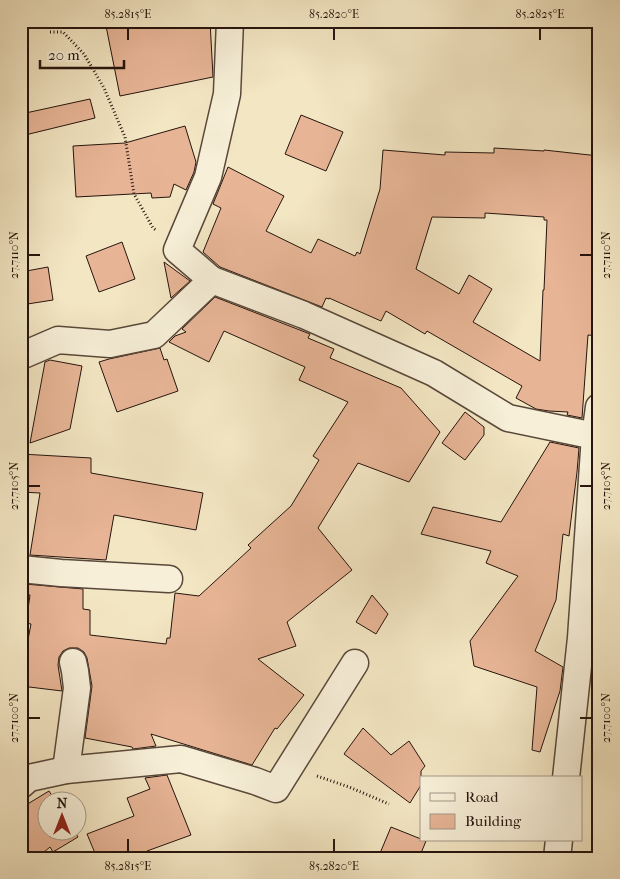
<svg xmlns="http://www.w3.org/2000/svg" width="620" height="879" viewBox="0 0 620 879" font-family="'IM FELL French Canon',serif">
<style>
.building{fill:#e7b596;stroke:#26140d;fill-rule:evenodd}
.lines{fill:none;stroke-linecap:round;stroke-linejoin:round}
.minor-casing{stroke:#59483a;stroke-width:29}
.path{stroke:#26140d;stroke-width:3;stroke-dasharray:1 2.5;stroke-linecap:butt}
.minor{stroke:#f7efd8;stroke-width:26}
.ticks{fill:none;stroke:#26140d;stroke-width:2}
.neatline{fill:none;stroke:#26140d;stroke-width:2}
.ticks-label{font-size:12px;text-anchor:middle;fill:#26140d}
</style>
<rect width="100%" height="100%" fill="#f3e6c3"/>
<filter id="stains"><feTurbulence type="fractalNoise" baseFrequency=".004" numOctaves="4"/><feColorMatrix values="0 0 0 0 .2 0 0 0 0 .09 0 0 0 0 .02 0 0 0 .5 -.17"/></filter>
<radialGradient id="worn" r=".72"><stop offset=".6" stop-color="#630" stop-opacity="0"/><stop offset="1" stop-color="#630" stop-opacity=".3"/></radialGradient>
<!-- building -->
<g class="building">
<path d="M105 21H210L213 77 120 96Z"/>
<path d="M90 99 95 118 21 136V114Z"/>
<path d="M301 115 343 132 326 171 285 154Z"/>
<path d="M185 126 196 162 194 172 186 190 174 184 170 197 152 198 151 193 76 197 73 146 125 143Z"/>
<path d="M494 148 544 151V150L599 156V336L588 335 582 418 567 415 568 412 549 411 536 409 516 398 522 386 427 331 425 334 386 311 381 321 329 298V299L326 298 322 307 220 267 203 252 221 208 213 204 228 167 284 196 266 231 311 253 318 239 355 256 357 252 360 254 380 189 383 150 445 155V152L494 153ZM485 213 544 217V220H547L544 290H543L540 361 473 322 492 289 469 275 459 294 416 269 432 217 485 218Z"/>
<path d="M122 242 135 279 99 292 86 256Z"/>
<path d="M164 262 190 281 171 298Z"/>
<path d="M48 267 53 300 21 305V272Z"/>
<path d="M215 297 310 334 308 338 334 349 330 358 401 388 440 432 409 482 358 463 318 528 352 570 287 622 296 646 258 659 304 695 277 729 275 728 252 765 151 734 156 746 133 749 132 747 85 738 92 686 87 658 84 652 78 648H69L63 651 59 657 58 665 62 691 21 686V676L31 624 26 623 30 595 23 594 25 584 83 589V609L90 610V635L166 644 167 638H170L175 593 199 596 251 548 248 545 291 506 319 460 313 456 348 402 299 380 305 367 224 331 209 362 169 342 175 336 186 332 182 329Z"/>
<path d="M160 348 164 360 167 359 178 391 117 412 99 362 109 359Z"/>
<path d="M50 360 82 366 70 429 30 443 45 362Z"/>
<path d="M465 412 484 427V435L465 460 442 443Z"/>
<path d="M550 442 579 448 577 472 569 536 563 534 556 600 535 651 563 667 560 691 540 752 532 750 537 687 474 666 470 641 518 576 486 563 491 551 421 534 433 507 501 522Z"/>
<path d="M21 454 91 458V473L203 493 196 530 114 515 106 560 30 555 40 493 21 492Z"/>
<path d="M372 595 388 614 376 634 356 622Z"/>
<path d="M363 728 391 755 409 741 425 766 421 771V785L410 803 344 754Z"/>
<path d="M167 775 191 835 147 851 151 858H97L87 834 134 816 127 798 150 789 145 778Z"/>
<path d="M49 791 56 802H48V832H75L78 837 53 852 50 847 37 858H21V808Z"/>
<path d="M391 827 421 839V840L426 841 419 858H378Z"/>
</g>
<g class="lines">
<defs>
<g id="minor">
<path d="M230 21 227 94 208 177 177 250 212 280 304 315 434 373 508 418 595 436 599 439"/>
<path d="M21 356 58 340 110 344 154 335 212 280"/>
<path d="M21 569 61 573 169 579"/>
<path d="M66 770 77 688 75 671 73 662"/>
<path d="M566 778 581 638 595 436 599 407"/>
<path d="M21 785 29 778 66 770 181 759 255 781 276 789 355 663"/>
<path d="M557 858 559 840"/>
</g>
</defs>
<!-- minor casing -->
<use href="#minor" class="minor-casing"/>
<!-- path -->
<g class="path">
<path d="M50 32H63L84 54 104 88 125 137 134 194 153 228 157 231"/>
<path d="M317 776 349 787 389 804"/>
</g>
<!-- minor -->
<use href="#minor" class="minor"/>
</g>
<!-- ticks -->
<path class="ticks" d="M128 28V40M334 28V40M540 28V40M28 255H40M580 255H592M28 486H40M580 486H592M28 718H40M580 718H592M128 839V852M334 839V852"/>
<!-- margin -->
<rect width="620" height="879" fill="none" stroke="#f3e6c3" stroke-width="55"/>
<!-- legend -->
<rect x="420" y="776" width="162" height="65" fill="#f7efd8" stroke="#a39787"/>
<rect x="430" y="793" width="25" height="8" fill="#f7efd8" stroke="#a39787"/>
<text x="465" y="802" font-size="15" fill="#26140d">Road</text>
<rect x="430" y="814" width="25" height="15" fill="#e7b596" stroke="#a39787"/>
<text x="465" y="826" font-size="15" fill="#26140d">Building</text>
<!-- north arrow -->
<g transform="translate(62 816)"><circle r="24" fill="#f7efd8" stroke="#a39787"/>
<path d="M0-4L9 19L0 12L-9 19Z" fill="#8f2418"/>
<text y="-8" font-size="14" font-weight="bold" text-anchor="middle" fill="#26140d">N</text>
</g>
<!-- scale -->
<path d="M40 60v8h84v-8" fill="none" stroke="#26140d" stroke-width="2.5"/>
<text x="48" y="60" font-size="15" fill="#26140d" stroke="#f7efd8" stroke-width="4" paint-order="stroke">20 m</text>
<rect x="28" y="28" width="564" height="824" class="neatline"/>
<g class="ticks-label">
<text x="128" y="18">85.2815°E</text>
<text x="334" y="18">85.2820°E</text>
<text x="540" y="18">85.2825°E</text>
<text transform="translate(14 255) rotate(-90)" y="4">27.7110°N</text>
<text transform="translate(606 255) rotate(-90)" y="4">27.7110°N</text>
<text transform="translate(14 486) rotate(-90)" y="4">27.7105°N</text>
<text transform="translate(606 486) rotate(-90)" y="4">27.7105°N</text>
<text transform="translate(14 718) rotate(-90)" y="4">27.7100°N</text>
<text transform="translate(606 718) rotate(-90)" y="4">27.7100°N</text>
<text x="128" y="870">85.2815°E</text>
<text x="334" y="870">85.2820°E</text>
</g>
<rect width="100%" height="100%" filter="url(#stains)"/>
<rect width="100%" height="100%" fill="url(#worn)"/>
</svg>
